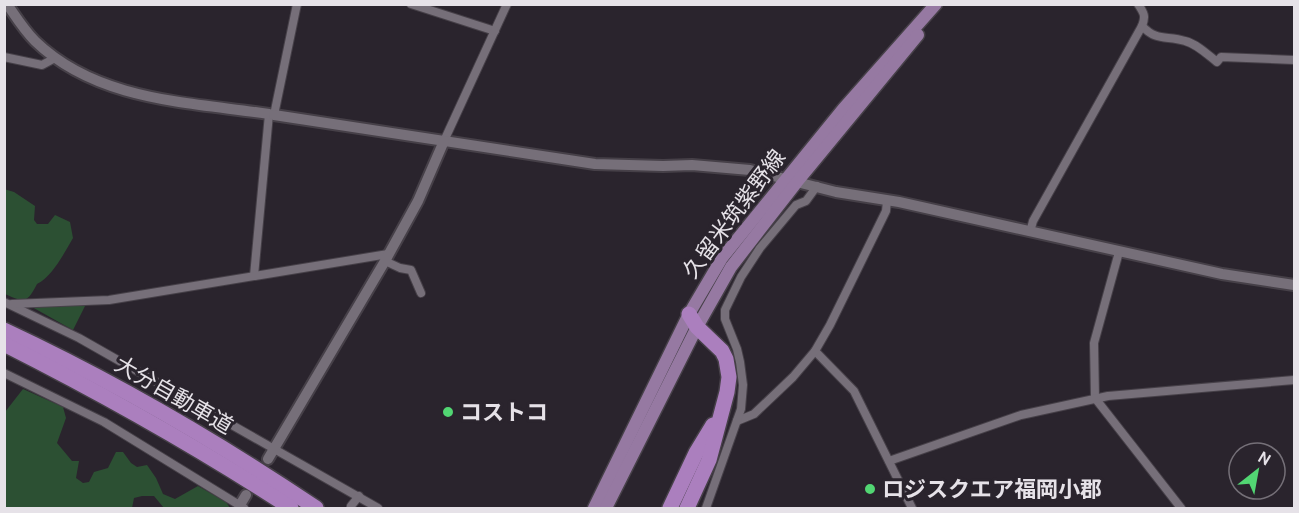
<svg xmlns="http://www.w3.org/2000/svg" width="1299" height="513" viewBox="0 0 1299 513" font-family="Cabin,'Noto Sans JP',sans-serif">
<style>
.green{fill:#2c5033}
.lines{fill:none;stroke-linecap:round;stroke-linejoin:round}
.street-casing{stroke:#464048;stroke-width:10}
.secondary-casing{stroke:#464048;stroke-width:14}
.primary-casing{stroke:#464048;stroke-width:15}
.highway-casing{stroke:#464048;stroke-width:18}
.street{stroke:#766f79;stroke-width:8}
.secondary{stroke:#766f79;stroke-width:10}
.primary{stroke:#9679a2;stroke-width:12}
.highway{stroke:#ab7fbe;stroke-width:15}
.poi-dot{fill:#52d673;stroke:#2a242d;stroke-width:2}
.labels{text-anchor:middle;dominant-baseline:central;stroke-width:6;stroke-linejoin:round;paint-order:stroke}
.street-label{font-size:22px;fill:#e6e2e8;stroke:#2a242d}
.poi-label{font-size:22px;font-weight:bold;fill:#e6e2e8;stroke:#2a242d;text-anchor:start}
</style>
<rect width="100%" height="100%" fill="#2a242d"/>
<!-- green -->
<g class="green">
<path d="M4 189 14 192 35 206 34 220 37 224H48L55 215 70 222 73 238C64 253 53 276 37 284 27 303 25 303 5 294Z"/>
<path d="M86 304 73 330 32 307Z"/>
<path d="M23 389 63 407 66 418 57 443 72 461H79L76 478 83 483 89 482 94 472 108 468 116 452H123L131 463 137 467 147 465 156 478 163 494 175 499 198 486 226 502 230 508H164L154 496H142L134 498 132 508H5V412Z"/>
</g>
<g class="lines">
<defs>
<g id="street">
<path d="M411 4 495 31"/>
<path d="M1142 26C1157 42 1167 35 1185 41 1197 44 1208 55 1217 62L1221 57 1294 60"/>
<path d="M4 57 42 65 55 58"/>
<path d="M444 141 507 4"/>
<path d="M1030 232 1033 221 1142 26C1146 16 1144 13 1138 4"/>
<path d="M1119 252 1094 343 1095 398 1181 508"/>
<path d="M385 261 400 268 411 270 421 293"/>
<path d="M254 276 269 114 274 115 297 4"/>
<path d="M4 302 79 338 378 508"/>
<path d="M12 304 109 300 388 254"/>
<path d="M815 351 854 391 912 508"/>
<path d="M4 373 104 422 244 508"/>
<path d="M737 421 754 414 793 377 815 351 830 325 886 211 887 201"/>
<path d="M889 461 1021 415 1108 396 1294 380"/>
<path d="M351 506 359 496"/>
<path d="M706 508 741 409 743 385 740 362 737 349 725 319V310L741 277 760 248 796 205 806 201 817 186"/>
</g>
<g id="secondary">
<path d="M7 4C16 17 24 30 35 41 97 101 188 102 269 114"/>
<path d="M274 115 595 164 663 166 692 165 750 170 836 192 899 202 1222 274 1294 285"/>
<path d="M268 459 385 261 418 201 444 141"/>
<path d="M240 505 246 495"/>
</g>
<g id="primary">
<path d="M594 508 689 314 722 258 843 109 936 4"/>
<path d="M606 508 697 327 731 267 797 182 918 35"/>
</g>
<g id="highway">
<path d="M4 330C111 380 218 442 316 508"/>
<path d="M4 344C103 394 199 448 291 508"/>
<path d="M670 508 696 453 713 425"/>
<path d="M687 508 709 460 727 392 729 377 726 359 722 351 697 327 689 314"/>
</g>
</defs>
<!-- street casing -->
<use href="#street" class="street-casing"/>
<!-- secondary casing -->
<use href="#secondary" class="secondary-casing"/>
<!-- primary casing -->
<use href="#primary" class="primary-casing"/>
<!-- highway casing -->
<use href="#highway" class="highway-casing"/>
<!-- street -->
<use href="#street" class="street"/>
<!-- secondary -->
<use href="#secondary" class="secondary"/>
<!-- primary -->
<use href="#primary" class="primary"/>
<!-- highway -->
<use href="#highway" class="highway"/>
</g>
<!-- markers -->
<g class="poi-dot">
<circle cx="448" cy="412" r="6"/>
<circle cx="870" cy="489" r="6"/>
</g>
<g class="labels">
<!-- street labels -->
<g class="street-label">
<text transform="translate(734 214) rotate(-53)">久留米筑紫野線</text>
<text transform="translate(174 395) rotate(30)">大分自動車道</text>
</g>
<!-- poi labels -->
<g class="poi-label">
<text x="460" y="412">コストコ</text>
<text x="882" y="489">ロジスクエア福岡小郡</text>
</g>
</g>
<!-- border -->
<rect width="1299" height="513" fill="none" stroke="#e6e2e8" stroke-width="12"/>
<!-- north arrow -->
<g transform="translate(1257 471) rotate(31)"><circle r="28" fill="#2a242d" stroke="#757078" stroke-width="1.5"/>
<path d="M0-4.5L10 22L0 15L-10 22Z" fill="#52d673"/>
<text y="-9" font-size="16" font-weight="bold" text-anchor="middle" fill="#e6e2e8">N</text>
</g>
</svg>
